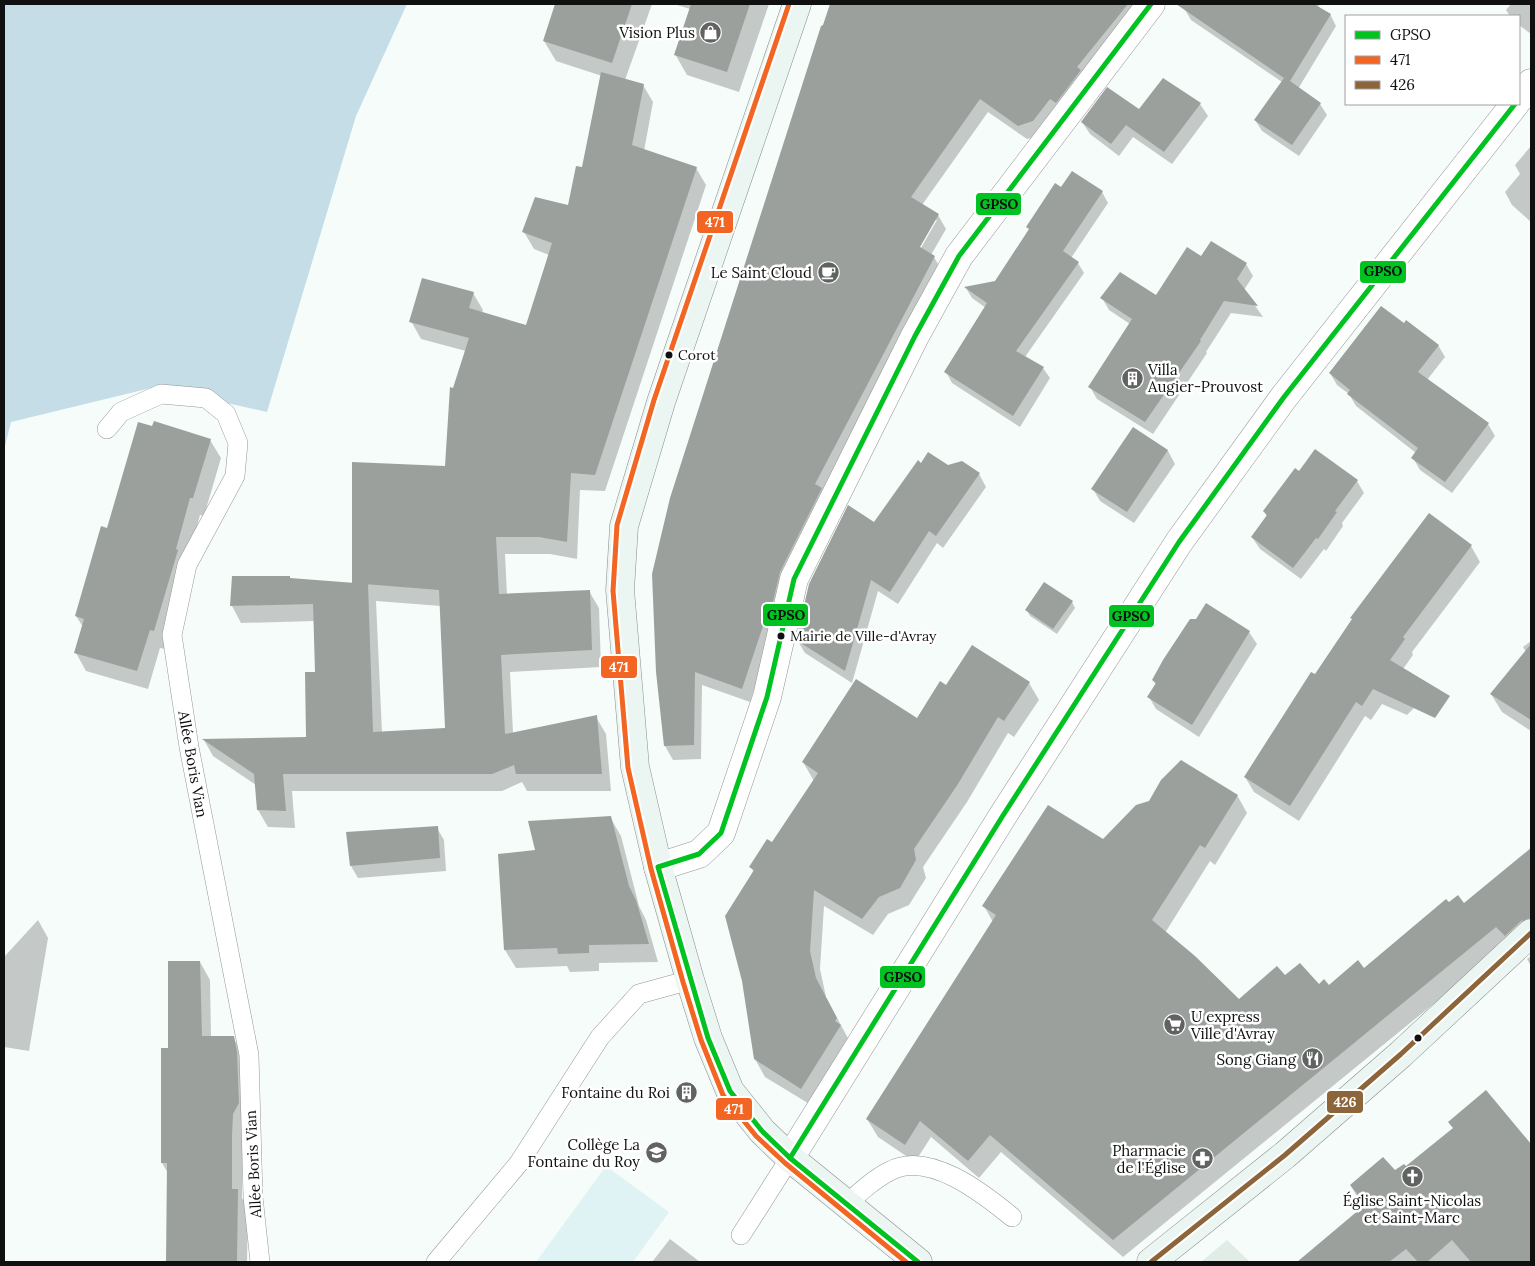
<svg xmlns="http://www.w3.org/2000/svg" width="1535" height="1266" viewBox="0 0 1535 1266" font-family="Lora,serif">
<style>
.forest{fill:#c4dde7}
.pitch{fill:#e0f3f4}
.plaza{fill:#e1ece7}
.shadow{fill:#0003;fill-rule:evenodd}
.building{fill:#9ba09d}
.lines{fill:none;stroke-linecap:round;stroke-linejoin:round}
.lane-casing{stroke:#949695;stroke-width:20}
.street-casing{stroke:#949695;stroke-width:29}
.secondary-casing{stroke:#8a8d8c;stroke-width:29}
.lane{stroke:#fefffe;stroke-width:19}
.street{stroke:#fefffe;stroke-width:28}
.secondary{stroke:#ebf5f2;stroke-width:28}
.bus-1-casing{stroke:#fff;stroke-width:9}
.bus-2-casing{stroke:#fff;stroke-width:9}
.bus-3-casing{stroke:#fff;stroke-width:9}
.bus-1{stroke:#00c221;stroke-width:5}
.bus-2{stroke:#f26522;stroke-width:5}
.bus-3{stroke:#8d653a;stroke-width:5}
.bus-dot{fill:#101010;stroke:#fff;stroke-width:2}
.labels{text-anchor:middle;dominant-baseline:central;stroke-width:5;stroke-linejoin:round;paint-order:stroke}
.bus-label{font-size:14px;fill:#101010;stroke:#fff;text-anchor:start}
.poi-label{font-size:15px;fill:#101010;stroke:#fff;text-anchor:end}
.street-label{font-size:15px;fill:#101010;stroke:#fff}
.line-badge{stroke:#fff;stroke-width:2}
.badge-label{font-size:14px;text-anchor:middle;font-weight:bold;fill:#fff}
.pale-badge-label{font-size:14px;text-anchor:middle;font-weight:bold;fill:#111}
</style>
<rect width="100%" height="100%" fill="#f6fcf9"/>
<!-- forest -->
<path class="forest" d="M4 4H407L356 116 267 412 155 387 11 422 4 450Z"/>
<!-- pitch -->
<path class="pitch" d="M606 1166 669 1212 633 1262H536Z"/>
<!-- plaza -->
<path class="plaza" d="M1227 1240 1250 1262H1201Z"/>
<!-- shadow -->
<g class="shadow">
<path d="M557 4H652L625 80 643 85 653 102 644 151 696 168 706 185 605 491 580 490 577 559 550 554H505L507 595 589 591 599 608 601 667 510 672 513 733 596 717 606 734 611 791H527L522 782 502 791H292L295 828 268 827 258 810 256 785 213 756 204 740 307 738 317 673 315 621 241 623 232 606 291 580 354 584 446 468 454 389 466 351 421 339 411 321 473 293 483 310 482 313 527 326 549 255 534 249 524 232 568 207 583 168 602 76 556 61 544 41ZM376 601 441 606 446 729 382 733Z"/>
<path d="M674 4H769L739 92 687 75 675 54 690 9Z"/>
<path d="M832 4H1147L1041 135 1027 139 988 112 922 205 938 215 946 229 931 255 934 257 942 271 772 633 750 702 702 685 701 759 673 760 665 746 824 26ZM934 220H937L918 253 915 252Z"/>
<path d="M1186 4H1320L1318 7 1330 14 1336 26 1298 89 1320 104 1327 115 1299 156 1262 131 1255 120 1282 82 1191 20 1184 8Z"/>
<path d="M1511 4H1531V34L1519 25V16H1510L1506 10Z"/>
<path d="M1200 104 1208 116 1172 164 1133 137 1119 156 1090 134 1082 122 1139 110Z"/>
<path d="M1531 146V222L1512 205 1505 192 1520 174 1515 165Z"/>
<path d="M1061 189 1102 192 1108 203 1071 258 1078 263 1084 273 1025 357 1043 368 1050 378 1020 427 952 383 946 372 986 308 972 298 966 288 996 283Z"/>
<path d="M1202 257 1246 264 1253 276 1244 290 1263 317 1231 313 1206 352 1207 353 1153 434 1097 399 1090 387 1130 324 1109 310 1102 298 1156 297Z"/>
<path d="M1404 325 1438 345 1445 357 1427 380 1488 424 1495 436 1452 493 1420 470 1413 458 1416 453 1356 406 1349 394 1337 385 1330 373Z"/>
<path d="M1133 428 1168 451 1175 464 1134 523 1100 501 1093 489Z"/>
<path d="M210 440 221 458 204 516 200 515 165 649 160 648 148 689 86 671 76 653 83 627 76 616 108 530Z"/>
<path d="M922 465 948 466 979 474 986 487 943 548 937 543 898 604 878 591 852 683 805 653 797 640Z"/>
<path d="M1300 472 1357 481 1364 493 1342 523 1343 526 1326 551 1324 549 1301 579 1260 549 1252 537 1267 517 1264 511Z"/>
<path d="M1471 546 1480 562 1412 652 1413 655 1403 669 1428 694 1407 715 1382 704 1371 720 1365 716 1299 821 1254 792 1245 777 1315 676Z"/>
<path d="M1072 602 1075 608 1057 634 1030 616 1027 610Z"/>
<path d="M1249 632 1257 644 1199 737 1156 709 1149 697 1156 685 1153 680Z"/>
<path d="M1531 641V731L1502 712 1491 694 1526 652 1523 647Z"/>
<path d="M1029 683 1039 700 1014 737 1008 733 967 802 923 867 926 878 909 905 888 914 873 935 824 906 820 969 826 997 851 1044 811 1105 765 1077 755 1059 754 873 751 867 773 844 814 781 803 762 917 720 947 687Z"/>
<path d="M1237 795 1247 813 1215 865 1210 861 1165 933 1239 1001 1285 977 1319 986 1329 987 1364 970 1449 904 1464 905 1531 850V939L1507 944 1123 1257 1001 1152 979 1178 931 1137 915 1162 878 1137 867 1119 993 922 984 906 1103 840Z"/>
<path d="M610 817 621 836 639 906 646 920 658 962 599 963V971L570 972 567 966 516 968 505 950 499 855 537 852Z"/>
<path d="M437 828 444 840 446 871 358 878 351 866Z"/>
<path d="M38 920 48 938 29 1051 4 1047V957Z"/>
<path d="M1531 956V966L1527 959Z"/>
<path d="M200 962 210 980 211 1037H233L243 1055 242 1198 248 1208 247 1262H167L168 1173 162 1163 170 1049Z"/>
<path d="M1485 1092 1531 1146V1262H1298L1361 1210 1362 1205 1351 1186 1406 1168 1454 1129Z"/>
<path d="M670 1239 700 1262H652Z"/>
</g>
<!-- building -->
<g class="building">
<path d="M555 4H632L612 63 543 41Z"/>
<path d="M691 4H750L727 72 674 55Z"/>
<path d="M830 4H1128L1077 67 1081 70 1056 103 1050 99 1033 121 1018 126 980 99 911 197 939 214 920 247 935 256 815 484 822 488 780 572 768 622 765 620 742 689 695 672 694 745 664 746 656 672 652 574 670 498 821 26 823 25Z"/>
<path d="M1176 4H1314L1331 14 1290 81 1321 103 1292 145 1254 120 1284 78Z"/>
<path d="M601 72 644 84 632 145 697 167 595 475 571 473 567 542 539 537H496L499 594 590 590 592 650 501 655 505 734 597 715 602 774H516L514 765 492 774H283L286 811 257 810 254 774 202 739 306 737 305 672H315L313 604 230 606 232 576H290V578L368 584 373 732 445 728 439 590 352 583V462L445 466 450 387 453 388 469 338 409 322 422 278 474 292 469 308 526 325 552 243 522 232 535 197 568 205 576 166 582 167Z"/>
<path d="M1163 78 1201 103 1164 152 1126 125 1111 144 1081 122 1107 87 1139 109Z"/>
<path d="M1072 171 1103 191 1063 251 1079 262 1016 351 1044 367 1013 416 944 372 987 303 964 287 995 281 1029 229 1026 227 1055 183 1061 187Z"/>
<path d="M1211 241 1247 263 1237 279 1258 306 1224 301 1200 340 1201 341 1145 422 1088 387 1132 319 1100 298 1120 272 1156 295 1187 247 1201 256Z"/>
<path d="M1381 306 1404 323 1406 320 1439 345 1418 372 1489 423 1445 482 1411 458 1418 448 1347 394 1350 390 1329 373Z"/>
<path d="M154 421 211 439 193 498H190L176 549 178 550 154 631 150 630 137 671 74 653 84 619 75 616 101 526 107 528 138 422 152 426Z"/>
<path d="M1133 427 1168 450 1127 512 1091 489Z"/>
<path d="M1315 449 1358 480 1335 511 1337 512 1318 539 1316 538 1293 568 1251 537 1267 515 1263 511 1295 468 1299 471Z"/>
<path d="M928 452 948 465 962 461 980 473 936 536 929 531 890 592 871 580 845 671 796 640 809 584 848 505 874 522 918 460 921 463Z"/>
<path d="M1429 513 1472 545 1403 637 1405 639 1390 660 1450 696 1435 718 1373 689 1362 706 1356 702 1290 806 1244 777 1311 672 1315 674 1352 619 1350 618Z"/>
<path d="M1044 582 1073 601 1053 629 1025 610Z"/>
<path d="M1206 603 1250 631 1192 725 1147 697 1156 683 1152 680 1163 660 1190 619H1196Z"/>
<path d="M1531 644V720L1490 694Z"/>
<path d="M972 645 1030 682 1004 721 998 717 958 784 914 849 916 860 900 888 879 897 862 919 814 890 810 951 816 978 837 1018 835 1021 841 1025 801 1089 754 1059 742 981 725 916 754 870 749 867 767 839 772 842 818 773 802 762 856 679 917 718 940 681 946 685Z"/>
<path d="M1181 760 1238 795 1205 848 1200 845 1152 920 1195 956 1239 999 1277 966 1285 975 1300 963 1319 984 1324 979 1329 985 1358 960 1364 968 1446 899 1449 902 1458 895 1464 903 1531 848V918L1521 921 1505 936 1496 927 1113 1240 990 1135 968 1161 920 1121 905 1145 866 1119 996 915 982 906 1048 805 1103 839 1136 805 1149 801 1161 780Z"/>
<path d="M611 816 629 886 636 900 649 944 589 945V953L558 954 557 948 504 950 498 854 535 850 528 821Z"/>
<path d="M438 826 440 858 350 866 346 832Z"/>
<path d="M168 961H200L202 1036H234L237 1052 239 1103 233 1114 232 1136V1189H238L237 1262H166L167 1163H161V1048H168Z"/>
<path d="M1486 1090 1531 1144V1262H1471L1452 1240 1427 1262H1418L1406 1249 1389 1262H1297L1360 1209 1358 1207 1364 1202 1350 1185 1383 1157 1395 1170 1404 1164 1406 1166 1453 1128 1448 1122Z"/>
</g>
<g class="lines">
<defs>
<g id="lane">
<path d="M107 429 121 412 161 394 206 398 226 414 238 443 235 476 187 565 172 635 189 747 249 1055 253 1197 260 1262"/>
<path d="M847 1204C860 1192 874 1179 890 1171 929 1150 984 1194 1012 1217"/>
<path d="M741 1235 790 1158"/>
<path d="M436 1262 519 1163 600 1037 639 994 690 980"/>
</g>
<g id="street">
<path d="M1519 99 1531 83"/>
<path d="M658 867 699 854 721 833 767 697 794 579 915 336 959 256 1151 4"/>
<path d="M790 1158 1002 817 1179 542 1284 397 1515 104"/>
</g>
<g id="secondary">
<path d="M797 4 661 402 624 526 620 590 635 767 658 867 690 980 708 1038 730 1091 762 1131 790 1158 918 1262"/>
<path d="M1151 1262 1285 1155 1401 1054 1531 933"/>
</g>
</defs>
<!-- lane casing -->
<use href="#lane" class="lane-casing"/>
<!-- street casing -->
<use href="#street" class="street-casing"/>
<!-- secondary casing -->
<use href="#secondary" class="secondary-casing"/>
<!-- lane -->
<use href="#lane" class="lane"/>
<!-- street -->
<use href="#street" class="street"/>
<!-- secondary -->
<use href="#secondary" class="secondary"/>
<defs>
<g id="bus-1">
<path d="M790 1158 1002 817 1179 542 1284 397 1515 104"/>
<path d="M918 1262 790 1158 762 1131 730 1091 708 1038 658 867 699 854 721 833 767 697 794 579 915 336 959 256 1151 4"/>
</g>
<path id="bus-2" d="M789 4 654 400 617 525 613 591 628 768 651 869 683 982 701 1040 723 1095 756 1136 785 1163 906 1262"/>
<path id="bus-3" d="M1151 1262 1285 1155 1401 1054 1531 933"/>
</defs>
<!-- bus-1 casing -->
<use href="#bus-1" class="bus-1-casing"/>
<!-- bus-2 casing -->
<use href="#bus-2" class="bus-2-casing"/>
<!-- bus-3 casing -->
<use href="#bus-3" class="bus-3-casing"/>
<!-- bus-1 -->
<use href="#bus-1" class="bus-1"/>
<!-- bus-2 -->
<use href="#bus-2" class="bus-2"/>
<!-- bus-3 -->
<use href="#bus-3" class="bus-3"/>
</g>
<!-- icons -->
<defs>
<symbol id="shop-disc" viewBox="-11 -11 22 22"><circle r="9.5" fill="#606362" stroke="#fff"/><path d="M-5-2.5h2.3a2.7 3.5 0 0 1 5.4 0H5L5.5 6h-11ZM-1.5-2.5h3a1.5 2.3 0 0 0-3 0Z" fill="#fff"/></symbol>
<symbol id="cafe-disc" viewBox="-11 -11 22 22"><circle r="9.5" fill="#606362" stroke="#fff"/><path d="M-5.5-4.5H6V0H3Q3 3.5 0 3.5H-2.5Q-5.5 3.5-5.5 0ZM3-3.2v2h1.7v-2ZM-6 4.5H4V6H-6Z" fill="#fff"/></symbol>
<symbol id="building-disc" viewBox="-11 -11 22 22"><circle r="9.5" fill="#606362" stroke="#fff"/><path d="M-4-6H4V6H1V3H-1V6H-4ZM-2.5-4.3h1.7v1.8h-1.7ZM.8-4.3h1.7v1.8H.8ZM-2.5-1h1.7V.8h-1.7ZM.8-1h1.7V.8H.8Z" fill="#fff"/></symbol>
<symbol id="supermarket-disc" viewBox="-11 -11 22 22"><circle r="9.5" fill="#606362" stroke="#fff"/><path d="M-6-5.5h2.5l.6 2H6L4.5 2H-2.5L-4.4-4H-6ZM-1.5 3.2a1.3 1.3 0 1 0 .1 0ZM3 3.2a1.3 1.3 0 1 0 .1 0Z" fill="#fff"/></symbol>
<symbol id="restaurant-disc" viewBox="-11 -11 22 22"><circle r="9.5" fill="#606362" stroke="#fff"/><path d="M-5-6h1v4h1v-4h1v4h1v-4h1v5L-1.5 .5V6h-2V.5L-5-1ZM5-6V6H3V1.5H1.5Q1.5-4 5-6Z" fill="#fff"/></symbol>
<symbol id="school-disc" viewBox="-11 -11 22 22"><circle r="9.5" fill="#606362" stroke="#fff"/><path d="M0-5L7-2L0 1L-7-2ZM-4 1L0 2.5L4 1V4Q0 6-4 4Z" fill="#fff"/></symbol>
<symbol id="pharmacy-disc" viewBox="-11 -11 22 22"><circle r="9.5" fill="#606362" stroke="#fff"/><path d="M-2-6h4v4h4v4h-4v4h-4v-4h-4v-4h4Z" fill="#fff"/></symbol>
<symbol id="church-disc" viewBox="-11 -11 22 22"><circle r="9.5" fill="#606362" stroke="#fff"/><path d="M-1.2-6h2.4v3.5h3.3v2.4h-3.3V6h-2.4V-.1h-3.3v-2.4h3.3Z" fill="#fff"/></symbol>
</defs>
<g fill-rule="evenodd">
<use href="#shop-disc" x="698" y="20" width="25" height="25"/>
<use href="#cafe-disc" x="816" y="260" width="25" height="25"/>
<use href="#building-disc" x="1120" y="366" width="25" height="25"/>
<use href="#supermarket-disc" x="1162" y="1012" width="25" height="25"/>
<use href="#restaurant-disc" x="1300" y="1046" width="25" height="25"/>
<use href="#building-disc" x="674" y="1080" width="25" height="25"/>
<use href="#school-disc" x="644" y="1140" width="25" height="25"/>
<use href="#pharmacy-disc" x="1190" y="1146" width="25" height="25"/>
<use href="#church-disc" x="1400" y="1164" width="25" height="25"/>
</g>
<!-- markers -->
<g class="bus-dot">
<circle cx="669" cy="355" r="4.5"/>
<circle cx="781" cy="636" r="4.5"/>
<circle cx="1418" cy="1038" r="4.5"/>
</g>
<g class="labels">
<!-- bus labels -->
<g class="bus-label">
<text x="678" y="355">Corot</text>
<text x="790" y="636">Mairie de Ville-d'Avray</text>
</g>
<!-- poi labels -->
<g class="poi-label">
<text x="695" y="32">Vision Plus</text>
<text x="812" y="272">Le Saint Cloud</text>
<text x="1148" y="369" text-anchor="start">Villa<tspan x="1148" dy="17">Augier-Prouvost</tspan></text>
<text x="1191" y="1016" text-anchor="start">U express<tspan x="1191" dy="17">Ville d'Avray</tspan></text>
<text x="1296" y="1059">Song Giang</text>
<text x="670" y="1092">Fontaine du Roi</text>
<text x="640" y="1144">Collège La<tspan x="640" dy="17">Fontaine du Roy</tspan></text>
<text x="1186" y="1150">Pharmacie<tspan x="1186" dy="17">de l'Église</tspan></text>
<text x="1412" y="1200" text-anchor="middle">Église Saint-Nicolas<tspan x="1412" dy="17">et Saint-Marc</tspan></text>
</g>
<!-- street labels -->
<g class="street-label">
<text transform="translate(193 764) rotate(80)">Allée Boris Vian</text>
<text transform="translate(253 1164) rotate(-93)">Allée Boris Vian</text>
</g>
</g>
<g class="line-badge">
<rect x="975" y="192" width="47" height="24" rx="5" fill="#00c221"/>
<rect x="696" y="210" width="38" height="24" rx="5" fill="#f26522"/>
<rect x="1359" y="260" width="48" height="24" rx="5" fill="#00c221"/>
<rect x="762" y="603" width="47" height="24" rx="5" fill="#00c221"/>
<rect x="1108" y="604" width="47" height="24" rx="5" fill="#00c221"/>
<rect x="600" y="655" width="38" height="24" rx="5" fill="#f26522"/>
<rect x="879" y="965" width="47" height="24" rx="5" fill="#00c221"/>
<rect x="1326" y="1090" width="38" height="24" rx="5" fill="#8d653a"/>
<rect x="715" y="1097" width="38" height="24" rx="5" fill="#f26522"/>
</g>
<g class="badge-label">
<text x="715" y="227">471</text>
<text x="619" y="672">471</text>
<text x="1345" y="1107">426</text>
<text x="734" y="1114">471</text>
</g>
<g class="pale-badge-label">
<text x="999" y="209">GPSO</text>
<text x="1383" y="276">GPSO</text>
<text x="786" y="620">GPSO</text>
<text x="1131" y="621">GPSO</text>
<text x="903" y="982">GPSO</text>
</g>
<!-- border -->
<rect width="1535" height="1266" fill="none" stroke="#101010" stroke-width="10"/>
<!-- legend -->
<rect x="1345" y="15" width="175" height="90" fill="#ffffff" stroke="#9f9f9f"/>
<rect x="1355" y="31" width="25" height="8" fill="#00c221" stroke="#9f9f9f"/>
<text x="1390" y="40" font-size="15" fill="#101010">GPSO</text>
<rect x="1355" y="56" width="25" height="8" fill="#f26522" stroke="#9f9f9f"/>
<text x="1390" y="65" font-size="15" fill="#101010">471</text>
<rect x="1355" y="81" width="25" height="8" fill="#8d653a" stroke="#9f9f9f"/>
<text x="1390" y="90" font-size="15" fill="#101010">426</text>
</svg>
